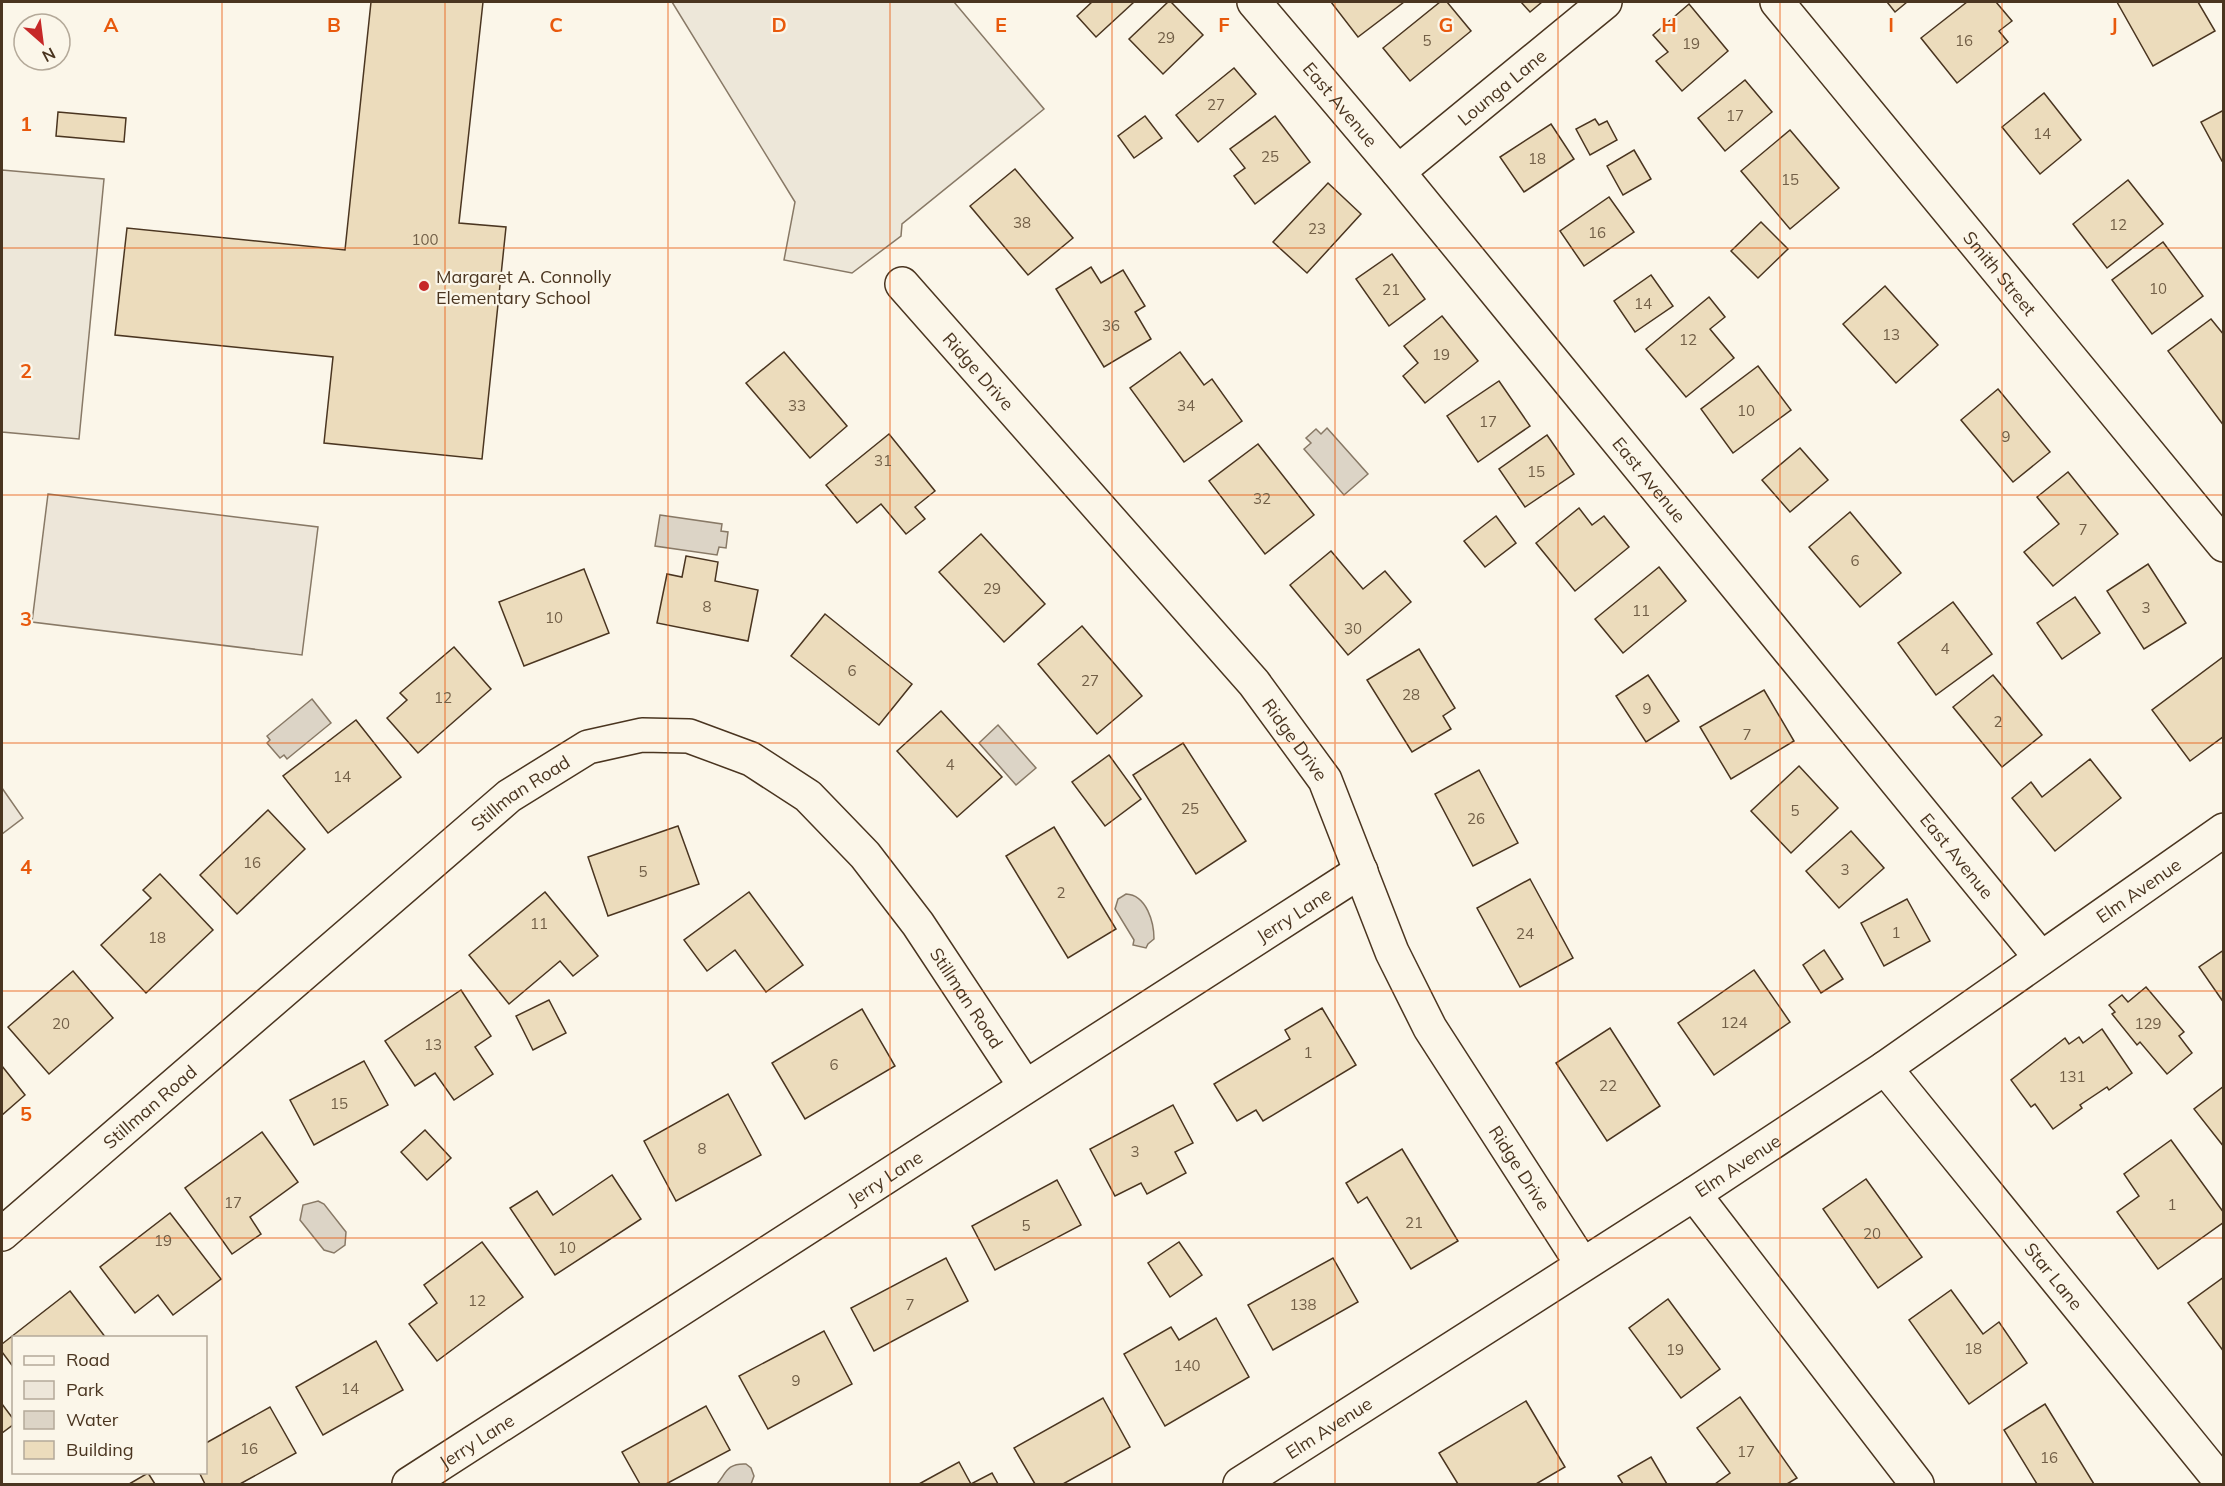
<svg xmlns="http://www.w3.org/2000/svg" width="2225" height="1486" viewBox="0 0 2225 1486" font-family="Mulish,sans-serif">
<style>
.green{fill:#ede6d9;stroke:#887966;stroke-width:1.5}
.parking{fill:#ede7d9;stroke:#887966;stroke-width:1.5}
.water{fill:#dcd4c6;stroke:#887966;stroke-width:1.5}
.building{fill:#ecdcbc;stroke:#4a3520;stroke-width:1.5}
.lines{fill:none;stroke-linecap:round;stroke-linejoin:round}
.minor-casing{stroke:#4a3520;stroke-width:36}
.minor{stroke:#fbf6e9;stroke-width:33}
.grid{fill:none;stroke:#e8590c;stroke-width:1.5;stroke-opacity:0.55}
.poi-dot{fill:#c62828;stroke:#fbf6e9;stroke-width:2}
.labels{text-anchor:middle;dominant-baseline:central;stroke-width:4.5;stroke-linejoin:round;paint-order:stroke}
.number-label{font-size:15px;fill:#725f47}
.street-label{font-size:18px;fill:#4a3520;stroke:#fbf6e9}
.poi-label{font-size:18px;fill:#4a3520;stroke:#fbf6e9;text-anchor:start}
.grid-label{font-size:20px;text-anchor:middle;font-weight:bold;fill:#e8590c;stroke:#fbf6e9;stroke-width:4.5;stroke-linejoin:round;paint-order:stroke}
</style>
<rect width="100%" height="100%" fill="#fbf6e9"/>
<!-- green -->
<g class="green">
<path d="M48 494 318 527 302 655 32 622Z"/>
<path d="M2 788 23 818 2 834Z"/>
</g>
<!-- parking -->
<g class="parking">
<path d="M672 2H954L1044 109 902 224 901 236 852 273 784 260 795 202Z"/>
<path d="M2 170 104 179 79 439 2 432Z"/>
</g>
<!-- water -->
<g class="water">
<path d="M1327 428 1368 474 1344 495 1304 449 1311 443 1306 438 1316 429 1321 434Z"/>
<path d="M660 515 722 524 721 531 728 532 726 548 719 547 717 555 655 546Z"/>
<path d="M312 699 331 723 287 759 284 755 280 758 267 743 270 740 267 736Z"/>
<path d="M998 725 1036 768 1016 785 979 743Z"/>
<path d="M1126 894C1147 895 1154 923 1154 939L1148 944 1146 948 1133 945 1134 940 1115 909 1118 899Z"/>
<path d="M318 1201 324 1204 346 1232 345 1245 334 1253 324 1250 300 1220 303 1205Z"/>
<path d="M746 1464 751 1468 754 1476 751 1484H717C726 1474 726 1463 746 1464Z"/>
</g>
<!-- building -->
<g class="building">
<path d="M371 2H483L459 223 506 227 482 459 324 443 333 357 115 335 127 228 345 250Z"/>
<path d="M1092 2H1134L1096 37 1077 16Z"/>
<path d="M1168 2H1171L1203 35 1163 74 1129 39Z"/>
<path d="M1331 2H1404L1358 37Z"/>
<path d="M1440 2H1447L1471 31 1410 81 1383 48Z"/>
<path d="M1521 2H1542L1530 12Z"/>
<path d="M1887 2H1907L1895 12Z"/>
<path d="M1967 2H1996L2012 21 1999 31 2008 42 1957 83 1921 38Z"/>
<path d="M2117 2H2198L2215 31 2153 66Z"/>
<path d="M1689 4 1728 51 1682 91 1656 61 1668 52 1653 35Z"/>
<path d="M1234 68 1256 94 1198 142 1176 115Z"/>
<path d="M1745 80 1772 112 1725 151 1698 118Z"/>
<path d="M2044 93 2081 140 2040 174 2002 127Z"/>
<path d="M2224 110V160L2222 161 2201 122Z"/>
<path d="M58 112 126 118 124 142 56 136Z"/>
<path d="M1145 116 1162 138 1134 158 1118 136Z"/>
<path d="M1275 116 1310 162 1255 204 1234 176 1245 168 1230 149Z"/>
<path d="M1595 119 1599 125 1607 121 1617 140 1590 155 1576 129Z"/>
<path d="M1551 124 1574 159 1524 192 1500 157Z"/>
<path d="M1790 130 1839 188 1790 229 1741 171Z"/>
<path d="M1634 150 1651 179 1623 195 1607 166Z"/>
<path d="M1015 169 1073 238 1028 275 970 206Z"/>
<path d="M2128 180 2163 224 2107 268 2073 224Z"/>
<path d="M1328 183 1361 214 1307 273 1273 242Z"/>
<path d="M1609 197 1634 232 1584 266 1560 231Z"/>
<path d="M1761 222 1788 249 1758 278 1731 251Z"/>
<path d="M2163 242 2203 296 2152 334 2112 280Z"/>
<path d="M1392 254 1425 299 1389 326 1356 279Z"/>
<path d="M1091 267 1101 283 1123 270 1145 306 1135 312 1151 339 1104 367 1056 289Z"/>
<path d="M1651 275 1673 306 1635 332 1614 301Z"/>
<path d="M1885 286 1938 345 1896 383 1843 324Z"/>
<path d="M1709 297 1725 317 1710 329 1734 358 1686 397 1646 349Z"/>
<path d="M1442 316 1478 361 1425 403 1403 376 1418 363 1404 346Z"/>
<path d="M2211 319 2224 335V426L2168 351Z"/>
<path d="M784 352 847 426 810 458 746 383Z"/>
<path d="M1180 352 1204 385 1212 379 1242 421 1184 462 1130 388Z"/>
<path d="M1758 366 1791 410 1733 453 1701 409Z"/>
<path d="M1499 381 1530 426 1478 462 1447 416Z"/>
<path d="M1998 389 2050 452 2013 482 1961 420Z"/>
<path d="M889 434 935 491 915 507 925 519 906 534 881 504 857 523 826 485Z"/>
<path d="M1547 435 1574 474 1525 507 1499 469Z"/>
<path d="M1258 444 1314 515 1265 554 1209 481Z"/>
<path d="M1800 448 1828 480 1790 512 1762 480Z"/>
<path d="M2068 472 2118 534 2053 586 2024 552 2059 524 2037 497Z"/>
<path d="M1579 508 1592 525 1604 516 1629 547 1575 591 1536 543Z"/>
<path d="M1850 512 1901 573 1860 607 1809 547Z"/>
<path d="M1496 516 1516 543 1485 567 1464 541Z"/>
<path d="M981 534 1045 604 1004 642 939 572Z"/>
<path d="M1331 551 1363 589 1385 571 1411 602 1348 655 1290 585Z"/>
<path d="M686 556 718 562 715 581 758 590 748 641 657 623 667 574 682 577Z"/>
<path d="M2148 564 2186 623 2144 649 2107 591Z"/>
<path d="M1659 567 1686 601 1623 653 1595 619Z"/>
<path d="M584 569 609 633 524 666 499 602Z"/>
<path d="M2075 597 2100 633 2062 659 2037 623Z"/>
<path d="M1953 602 1992 654 1936 695 1898 643Z"/>
<path d="M825 614 912 684 879 725 791 656Z"/>
<path d="M1082 626 1142 696 1097 734 1038 664Z"/>
<path d="M454 647 491 689 418 753 387 718 407 700 400 693Z"/>
<path d="M1419 649 1455 708 1443 716 1451 729 1412 752 1367 680Z"/>
<path d="M2223 657 2224 736 2190 761 2152 710Z"/>
<path d="M1648 675 1679 721 1646 742 1616 696Z"/>
<path d="M1993 675 2042 735 2002 767 1953 707Z"/>
<path d="M1764 690 1794 741 1731 779 1700 727Z"/>
<path d="M941 711 1002 777 957 817 897 751Z"/>
<path d="M356 720 401 777 328 833 283 776Z"/>
<path d="M1183 743 1246 841 1196 874 1133 775Z"/>
<path d="M1109 755 1141 799 1105 826 1072 782Z"/>
<path d="M2090 759 2121 798 2055 851 2012 798 2031 782 2042 797Z"/>
<path d="M1799 766 1838 808 1791 853 1751 811Z"/>
<path d="M1479 770 1518 843 1473 866 1435 794Z"/>
<path d="M268 810 305 849 237 914 200 875Z"/>
<path d="M678 826 699 884 608 916 588 857Z"/>
<path d="M1054 827 1116 929 1068 958 1006 856Z"/>
<path d="M1851 831 1884 868 1839 908 1806 871Z"/>
<path d="M160 874 213 930 146 993 101 945 151 898 143 890Z"/>
<path d="M1530 879 1573 958 1520 987 1477 908Z"/>
<path d="M545 892 598 956 573 976 560 961 509 1004 469 955Z"/>
<path d="M749 892 803 965 766 992 735 950 707 971 684 940Z"/>
<path d="M1907 899 1930 941 1884 966 1861 923Z"/>
<path d="M1824 950 1843 979 1821 993 1803 965Z"/>
<path d="M2224 950V1003L2199 967Z"/>
<path d="M1754 970 1790 1022 1714 1075 1678 1023Z"/>
<path d="M73 971 113 1018 49 1074 8 1027Z"/>
<path d="M2146 987 2184 1032 2179 1036 2192 1053 2167 1074 2140 1042 2137 1045 2112 1014 2115 1012 2109 1005 2122 995 2128 1002Z"/>
<path d="M461 990 491 1036 475 1047 493 1074 454 1100 435 1073 415 1086 385 1041Z"/>
<path d="M549 1000 566 1033 533 1050 516 1016Z"/>
<path d="M1322 1008 1356 1065 1263 1121 1256 1110 1237 1121 1214 1084 1290 1039 1285 1030Z"/>
<path d="M862 1009 895 1066 805 1119 772 1063Z"/>
<path d="M1610 1028 1660 1106 1607 1141 1556 1063Z"/>
<path d="M2102 1029 2132 1073 2109 1090 2107 1087 2080 1105 2082 1108 2053 1129 2035 1104 2031 1107 2011 1080 2065 1038 2069 1044 2079 1037 2083 1043Z"/>
<path d="M364 1061 388 1105 314 1145 290 1100Z"/>
<path d="M2 1066 25 1095 2 1115Z"/>
<path d="M2224 1086V1147L2194 1109Z"/>
<path d="M728 1094 761 1155 676 1201 644 1141Z"/>
<path d="M1173 1105 1193 1143 1175 1152 1186 1173 1147 1194 1141 1183 1115 1196 1090 1149Z"/>
<path d="M425 1130 451 1158 427 1180 401 1152Z"/>
<path d="M262 1132 298 1182 250 1217 261 1234 232 1254 185 1188Z"/>
<path d="M2171 1140 2224 1213V1222L2158 1269 2117 1212 2139 1196 2124 1174Z"/>
<path d="M1402 1149 1458 1241 1411 1269 1367 1197 1358 1203 1346 1183Z"/>
<path d="M612 1175 641 1219 555 1275 510 1208 537 1191 553 1215Z"/>
<path d="M1866 1179 1922 1257 1878 1288 1823 1209Z"/>
<path d="M1057 1180 1081 1225 995 1270 972 1226Z"/>
<path d="M170 1213 221 1279 173 1315 158 1295 135 1313 100 1267Z"/>
<path d="M482 1242 523 1297 437 1361 409 1324 437 1303 424 1285Z"/>
<path d="M1179 1242 1202 1275 1170 1297 1148 1263Z"/>
<path d="M946 1258 968 1301 874 1351 851 1308Z"/>
<path d="M1333 1258 1358 1302 1273 1350 1248 1305Z"/>
<path d="M2224 1277V1352L2188 1303Z"/>
<path d="M1951 1290 1983 1334 1999 1322 2027 1363 1969 1404 1909 1320Z"/>
<path d="M70 1291 106 1338H14V1368L2 1352V1344Z"/>
<path d="M1668 1299 1720 1369 1681 1398 1629 1328Z"/>
<path d="M1216 1318 1249 1377 1165 1426 1124 1354 1171 1327 1179 1340Z"/>
<path d="M824 1331 852 1384 768 1429 739 1376Z"/>
<path d="M376 1341 403 1390 323 1435 296 1387Z"/>
<path d="M1740 1397 1797 1478 1787 1484H1715L1730 1473 1697 1428Z"/>
<path d="M1103 1398 1130 1447 1063 1484H1035L1014 1448Z"/>
<path d="M1526 1401 1565 1467 1536 1484H1458L1439 1453Z"/>
<path d="M2 1404 14 1420V1424L2 1433Z"/>
<path d="M2045 1404 2094 1484H2037L2004 1430Z"/>
<path d="M706 1406 730 1450 666 1484H640L622 1452Z"/>
<path d="M270 1407 296 1453 240 1484H205L199 1472H206V1443Z"/>
<path d="M1651 1457 1667 1484H1623L1618 1476Z"/>
<path d="M959 1462 971 1484 992 1473 998 1484H919Z"/>
<path d="M148 1473 155 1484H129Z"/>
</g>
<g class="lines">
<defs>
<g id="minor">
<path id="s1" d="M1254 2 1398 172 2041 958"/>
<path id="s2" d="M1777 2 2224 545"/>
<path id="s3" d="M1398 172 1605 2"/>
<path id="s4" d="M902 284 1254 683 1325 780 1392 952 1430 1028 1582 1264"/>
<path id="s5" d="M1885 1068 2223 1484"/>
<path d="M1694 1194 1917 1484"/>
<path id="s6" d="M2 1234 509 796 588 747 642 735 689 736 751 759 808 796 865 855 918 924 1025 1086"/>
<path id="s7" d="M409 1484 1361 871"/>
<path id="s8" d="M1240 1484 1694 1194 1885 1068 2224 830"/>
</g>
</defs>
<!-- minor casing -->
<use href="#minor" class="minor-casing"/>
<!-- minor -->
<use href="#minor" class="minor"/>
</g>
<!-- grid -->
<path class="grid" d="M222 2V1484M445 2V1484M668 2V1484M890 2V1484M1112 2V1484M1335 2V1484M1558 2V1484M1780 2V1484M2002 2V1484M2 248H2224M2 495H2224M2 743H2224M2 991H2224M2 1238H2224"/>
<!-- markers -->
<circle class="poi-dot" cx="424" cy="286" r="6"/>
<g class="labels">
<!-- number labels -->
<g class="number-label">
<text x="1166" y="37">29</text>
<text x="1427" y="40">5</text>
<text x="1964" y="40">16</text>
<text x="1691" y="43">19</text>
<text x="1216" y="104">27</text>
<text x="1735" y="115">17</text>
<text x="2042" y="133">14</text>
<text x="1270" y="156">25</text>
<text x="1537" y="158">18</text>
<text x="1790" y="179">15</text>
<text x="1022" y="222">38</text>
<text x="2118" y="224">12</text>
<text x="1317" y="228">23</text>
<text x="1597" y="232">16</text>
<text x="425" y="239">100</text>
<text x="2158" y="288">10</text>
<text x="1391" y="289">21</text>
<text x="1643" y="303">14</text>
<text x="1111" y="325">36</text>
<text x="1891" y="334">13</text>
<text x="1688" y="339">12</text>
<text x="1441" y="354">19</text>
<text x="797" y="405">33</text>
<text x="1186" y="405">34</text>
<text x="1746" y="410">10</text>
<text x="1488" y="421">17</text>
<text x="2006" y="436">9</text>
<text x="883" y="460">31</text>
<text x="1536" y="471">15</text>
<text x="1262" y="498">32</text>
<text x="2083" y="529">7</text>
<text x="1855" y="560">6</text>
<text x="992" y="588">29</text>
<text x="707" y="606">8</text>
<text x="2146" y="607">3</text>
<text x="1641" y="610">11</text>
<text x="554" y="617">10</text>
<text x="1353" y="628">30</text>
<text x="1945" y="648">4</text>
<text x="852" y="670">6</text>
<text x="1090" y="680">27</text>
<text x="1411" y="694">28</text>
<text x="443" y="697">12</text>
<text x="1647" y="708">9</text>
<text x="1998" y="721">2</text>
<text x="1747" y="734">7</text>
<text x="950" y="764">4</text>
<text x="342" y="776">14</text>
<text x="1190" y="808">25</text>
<text x="1795" y="810">5</text>
<text x="1476" y="818">26</text>
<text x="252" y="862">16</text>
<text x="1845" y="869">3</text>
<text x="643" y="871">5</text>
<text x="1061" y="892">2</text>
<text x="539" y="923">11</text>
<text x="1896" y="932">1</text>
<text x="1525" y="933">24</text>
<text x="157" y="937">18</text>
<text x="1734" y="1022">124</text>
<text x="61" y="1023">20</text>
<text x="2148" y="1023">129</text>
<text x="433" y="1044">13</text>
<text x="1308" y="1052">1</text>
<text x="834" y="1064">6</text>
<text x="2072" y="1076">131</text>
<text x="1608" y="1085">22</text>
<text x="339" y="1103">15</text>
<text x="702" y="1148">8</text>
<text x="1135" y="1151">3</text>
<text x="233" y="1202">17</text>
<text x="2172" y="1204">1</text>
<text x="1414" y="1222">21</text>
<text x="1026" y="1225">5</text>
<text x="1872" y="1233">20</text>
<text x="163" y="1240">19</text>
<text x="567" y="1247">10</text>
<text x="477" y="1300">12</text>
<text x="910" y="1304">7</text>
<text x="1303" y="1304">138</text>
<text x="1973" y="1348">18</text>
<text x="1675" y="1349">19</text>
<text x="1187" y="1365">140</text>
<text x="796" y="1380">9</text>
<text x="350" y="1388">14</text>
<text x="249" y="1448">16</text>
<text x="1746" y="1451">17</text>
<text x="2049" y="1457">16</text>
</g>
<!-- street labels -->
<g class="street-label">
<text stroke="none"><textPath href="#s3" startOffset="134">Lounga Lane</textPath></text>
<text stroke="none"><textPath href="#s1" startOffset="134">East Avenue</textPath></text>
<text stroke="none"><textPath href="#s2" startOffset="351">Smith Street</textPath></text>
<text stroke="none"><textPath href="#s4" startOffset="116">Ridge Drive</textPath></text>
<text stroke="none"><textPath href="#s1" startOffset="620">East Avenue</textPath></text>
<text stroke="none"><textPath href="#s4" startOffset="602">Ridge Drive</textPath></text>
<text stroke="none"><textPath href="#s6" startOffset="681">Stillman Road</textPath></text>
<text stroke="none"><textPath href="#s1" startOffset="1106">East Avenue</textPath></text>
<text stroke="none"><textPath href="#s8" startOffset="1077">Elm Avenue</textPath></text>
<text stroke="none"><textPath href="#s7" startOffset="1052">Jerry Lane</textPath></text>
<text stroke="none"><textPath href="#s6" startOffset="1257">Stillman Road</textPath></text>
<text stroke="none"><textPath href="#s6" startOffset="195">Stillman Road</textPath></text>
<text stroke="none"><textPath href="#s8" startOffset="591">Elm Avenue</textPath></text>
<text stroke="none"><textPath href="#s4" startOffset="1088">Ridge Drive</textPath></text>
<text stroke="none"><textPath href="#s7" startOffset="566">Jerry Lane</textPath></text>
<text stroke="none"><textPath href="#s5" startOffset="268">Star Lane</textPath></text>
<text stroke="none"><textPath href="#s8" startOffset="105">Elm Avenue</textPath></text>
<text stroke="none"><textPath href="#s7" startOffset="80">Jerry Lane</textPath></text>
</g>
<!-- poi labels -->
<g class="poi-label">
<text x="436" y="276">Margaret A. Connolly<tspan x="436" dy="21">Elementary School</tspan></text>
</g>
</g>
<g class="grid-label">
<text x="111" y="32">A</text>
<text x="334" y="32">B</text>
<text x="556" y="32">C</text>
<text x="779" y="32">D</text>
<text x="1001" y="32">E</text>
<text x="1224" y="32">F</text>
<text x="1446" y="32">G</text>
<text x="1669" y="32">H</text>
<text x="1891" y="32">I</text>
<text x="2114" y="32">J</text>
<text x="26" y="131">1</text>
<text x="26" y="378">2</text>
<text x="26" y="626">3</text>
<text x="26" y="874">4</text>
<text x="26" y="1121">5</text>
</g>
<!-- border -->
<rect width="2225" height="1486" fill="none" stroke="#4a3520" stroke-width="6"/>
<!-- legend -->
<rect x="12" y="1336" width="195" height="138" fill="#fbf6e9" stroke="#b4a999" stroke-width="1.5"/>
<rect x="24" y="1356" width="30" height="9" fill="#fbf6e9" stroke="#b4a999" stroke-width="1.5"/>
<text x="66" y="1366" font-size="18" fill="#4a3520">Road</text>
<rect x="24" y="1381" width="30" height="18" fill="#ede6d9" stroke="#b4a999" stroke-width="1.5"/>
<text x="66" y="1396" font-size="18" fill="#4a3520">Park</text>
<rect x="24" y="1411" width="30" height="18" fill="#dcd4c6" stroke="#b4a999" stroke-width="1.5"/>
<text x="66" y="1426" font-size="18" fill="#4a3520">Water</text>
<rect x="24" y="1441" width="30" height="18" fill="#ecdcbc" stroke="#b4a999" stroke-width="1.5"/>
<text x="66" y="1456" font-size="18" fill="#4a3520">Building</text>
<!-- north arrow -->
<g transform="translate(42 42) rotate(152)"><circle r="28" fill="#fbf6e9" stroke="#b4a999" stroke-width="1.5"/>
<path d="M0-4.5L10 22L0 15L-10 22Z" fill="#c62828"/>
<text y="-9" font-size="16" font-weight="bold" text-anchor="middle" fill="#4a3520">N</text>
</g>
</svg>
